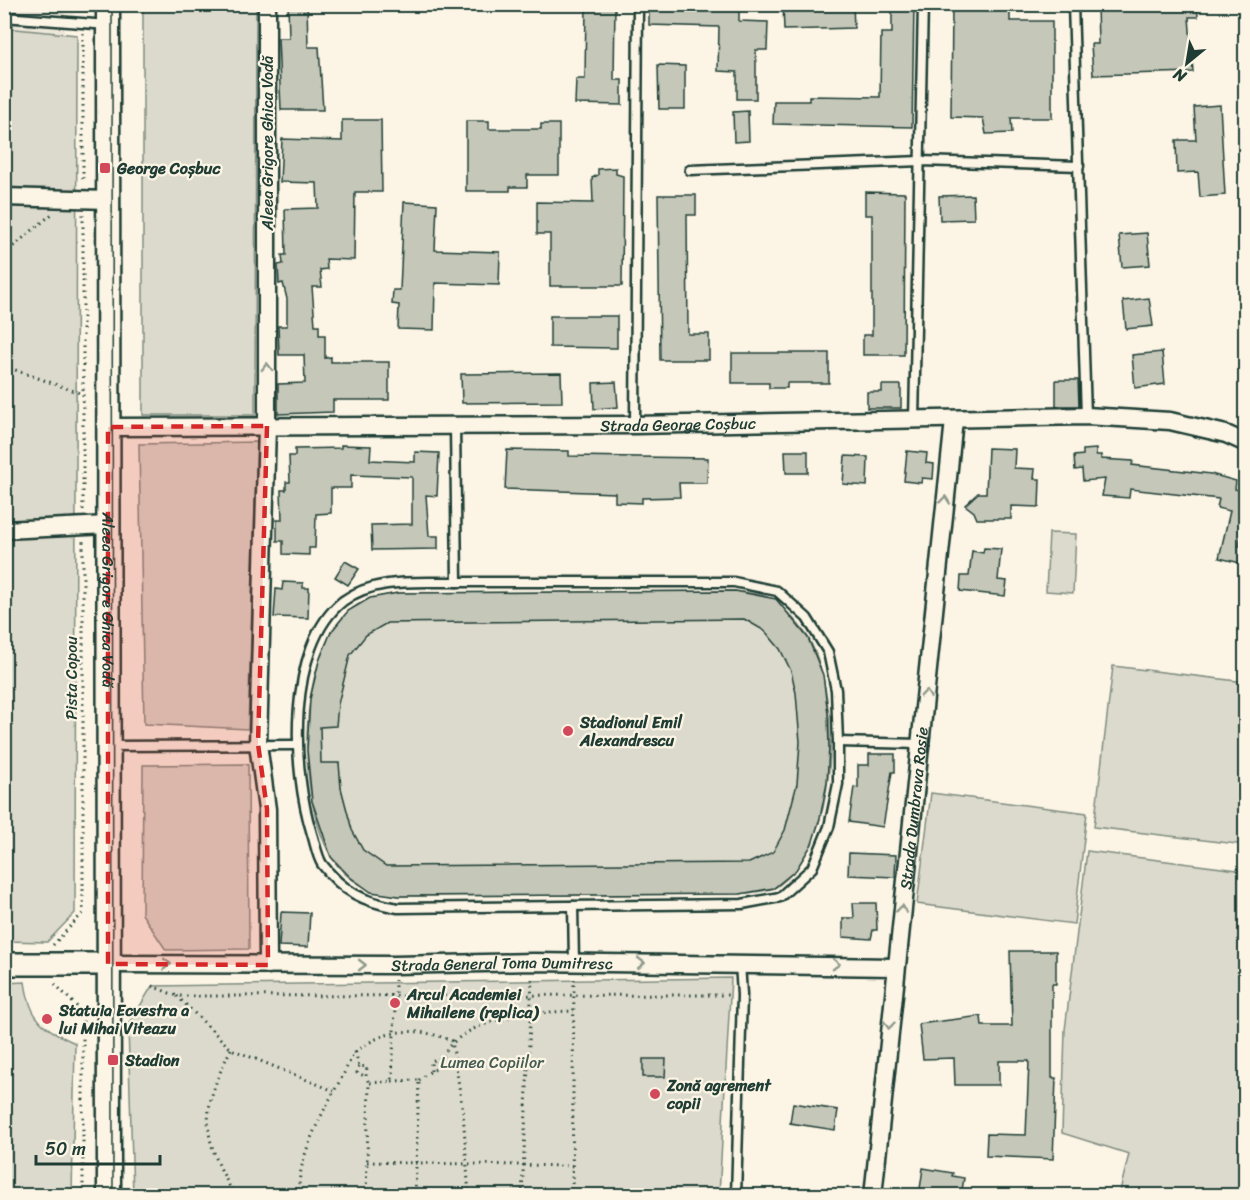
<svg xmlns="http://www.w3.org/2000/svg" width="1250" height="1200" viewBox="0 0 1250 1200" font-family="Sriracha,sans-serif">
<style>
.built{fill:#ece7d8}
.green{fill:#dcdacc;stroke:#7e8c80;stroke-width:1.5}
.building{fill:#c5c7b9;stroke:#1f3d34;stroke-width:1.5;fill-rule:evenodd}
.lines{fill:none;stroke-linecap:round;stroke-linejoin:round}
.service-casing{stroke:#1f3d34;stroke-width:13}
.minor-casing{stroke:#1f3d34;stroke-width:21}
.tertiary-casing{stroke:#1f3d34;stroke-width:26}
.secondary-casing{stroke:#1f3d34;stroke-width:27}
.path{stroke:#1f3d34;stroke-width:3;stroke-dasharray:1.5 4.5;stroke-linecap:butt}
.service{stroke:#fcf5e5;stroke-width:8}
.minor{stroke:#fcf5e5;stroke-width:16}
.tertiary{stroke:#fcf5e5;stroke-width:21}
.secondary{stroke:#fcf5e5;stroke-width:22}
.tram{stroke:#1f3d34;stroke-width:1.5}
.oneway{stroke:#8e998c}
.marked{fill:#d62828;fill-opacity:0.2;stroke:#d62828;stroke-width:4.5;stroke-dasharray:12 8;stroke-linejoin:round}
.poi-dot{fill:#d1495b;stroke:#fcf5e5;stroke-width:2}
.labels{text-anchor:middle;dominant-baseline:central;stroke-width:4.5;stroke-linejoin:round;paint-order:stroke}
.street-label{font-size:16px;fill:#1f3d34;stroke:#fcf5e5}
.poi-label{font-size:16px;font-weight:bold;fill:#1f3d34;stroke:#fcf5e5;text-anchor:start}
.park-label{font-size:16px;fill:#455c52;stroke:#fcf5e5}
</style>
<rect width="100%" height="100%" fill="#fcf5e5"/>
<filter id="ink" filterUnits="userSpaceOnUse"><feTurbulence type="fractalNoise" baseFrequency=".0167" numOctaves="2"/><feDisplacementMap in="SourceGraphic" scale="12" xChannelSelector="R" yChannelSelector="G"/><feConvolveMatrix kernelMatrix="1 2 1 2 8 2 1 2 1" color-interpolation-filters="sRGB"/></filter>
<g filter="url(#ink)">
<!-- built -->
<path class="built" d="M4 5H65L64 33 5 28Z"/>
<!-- green -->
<g class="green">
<path d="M143 5H256L255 415H143Z"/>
<path d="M5 28 77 35 75 913 47 942 5 941Z"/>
<path d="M257 442 248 729 144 724 139 444Z"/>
<path d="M1049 533 1076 534 1073 593 1046 591Z"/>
<path d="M735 591C745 593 758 593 767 597 782 605 800 624 809 639 842 700 840 846 776 887 767 892 750 892 740 894L399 896C371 892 346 883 331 856 297 798 296 660 348 612 362 599 380 596 398 593Z"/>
<path d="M1113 666 1245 682V845L1094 827Z"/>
<path d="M248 764 249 949 166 950 142 914 143 765Z"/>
<path d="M931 793 1087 813 1074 924 917 904Z"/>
<path d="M1087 851 1245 871V1195H1119L1129 1154 1062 1133 1065 1030Z"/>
<path d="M731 978 719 1195H133L128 1026 152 986Z"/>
<path d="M25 982C30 1019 42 1028 75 1043L72 1195H5V983Z"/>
</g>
<!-- building -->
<g class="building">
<path d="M288 4H307L308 47H319L323 110H281L278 38H289Z"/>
<path d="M586 4H615L614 80H622V105L575 104 576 79H585Z"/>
<path d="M649 4H739V21L768 22 767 50H756V99H737V72L718 71 719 27 649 25Z"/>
<path d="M783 4H853L854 28 784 30Z"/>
<path d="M892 4H914L912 127 773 124 774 101H809V96L880 97 881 33H892Z"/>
<path d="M982 4H1010V21H1052V118H1011L1012 133 986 134 983 118 951 117 952 6 982 7Z"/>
<path d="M1097 4H1197L1198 17H1189L1193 72 1093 75 1091 44H1098Z"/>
<path d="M658 65 685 66V109H659Z"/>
<path d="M1220 105 1225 195 1200 197 1198 172 1177 173 1176 140H1196L1194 107Z"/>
<path d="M748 111 749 141 734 142 733 112Z"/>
<path d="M342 120H381L382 192H355L354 260 326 259 327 269 320 270 322 287H312L315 325H319V335H325V358L331 357V362H389V400H333V412L278 414V384L305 383 304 355H279L278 326H287V299L283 283 279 284 278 265 283 264 282 255H286L285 209 318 208 317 183 280 182 282 139 342 141Z"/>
<path d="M466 121H489V129H541V124H559V175H527V187H510V191H466Z"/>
<path d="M616 168V174L623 176 622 286H550V234H537V202L593 203 592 178 598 175V169Z"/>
<path d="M865 192 905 193 904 355H863V335H872V215H865Z"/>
<path d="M658 195H696V215H687L688 334H709V360H660Z"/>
<path d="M973 195 974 219 940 220 939 196Z"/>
<path d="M404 202 437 204 435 250 500 252 499 285 435 283 434 330 398 329 399 305 392 304 393 290H400Z"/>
<path d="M1147 233 1150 265 1122 267 1119 235Z"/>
<path d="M1149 298 1153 326 1126 329 1123 301Z"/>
<path d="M550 316H617V348L550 347Z"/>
<path d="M1162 352 1165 384 1135 388 1132 355Z"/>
<path d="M732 353H829V383H787V388H769V383H732Z"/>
<path d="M561 373 562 402 462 403 461 374Z"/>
<path d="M1056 380H1078L1079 406H1056Z"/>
<path d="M616 382 618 407 594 409 593 383Z"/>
<path d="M882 385H901V408H867V392H882Z"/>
<path d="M341 445 371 446 370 460 415 462V452L439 453 437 496 426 495 429 536H438V549L372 550 371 525 412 524V477L351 475V488H331V513L316 514 315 548H309V555L283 554V541H277V520H282L281 490H286V482H290L289 456H295V449L341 448Z"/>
<path d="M988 448 1015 449 1014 468 1035 469 1034 479H1040L1039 507 1011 506V519H977L974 512 965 505 978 493H986Z"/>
<path d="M1096 449V455H1101V459L1133 461 1132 465 1211 474 1236 481 1235 489 1245 492V515L1239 546 1245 547V564L1219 558 1230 511 1217 508 1219 499 1130 489 1129 498 1102 496 1105 479 1083 481 1082 469 1075 470 1074 456 1083 455V450Z"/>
<path d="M507 450 569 451V456L708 458 707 483H679L680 497 642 498V503L615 502V493L505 489Z"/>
<path d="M785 451H808V473H786Z"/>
<path d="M907 451 927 453 926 463 934 464 933 479 922 478 921 483 904 481Z"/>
<path d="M845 456 868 457 867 486 843 484Z"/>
<path d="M984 548 1001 549 998 580 1007 581 1005 596 960 591 961 576H969L972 551 983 553Z"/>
<path d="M345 561 359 569 348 585 335 577Z"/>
<path d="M283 582 303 583V588H309L308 618 274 617 276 589 282 590Z"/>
<path d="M735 591 776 599 808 638 823 675 828 714 829 747 827 783 820 818 812 844 796 870 774 888 740 894 399 896 371 892 350 877 331 857 312 801 307 750 310 699 319 661 331 632 348 611 370 598 398 593ZM744 619 765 631 780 649 791 671 796 693 800 742 797 784 785 830 773 852 749 863 386 866 363 850 352 830 341 788 339 763H321L320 727 336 726 338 704 350 655 366 635 387 623Z"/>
<path d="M869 754H895V772H892L883 827 849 822 854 787 858 788V765H869Z"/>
<path d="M849 853 896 855 895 877 848 875Z"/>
<path d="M853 903H876L877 930H873L871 939 843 937V918H854Z"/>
<path d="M281 912 310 913 308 947 279 946Z"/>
<path d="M1010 951H1056V984H1052V1078H1056L1053 1159 986 1156 987 1134 1026 1135 1029 1061H999V1085H955L954 1058 923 1059 919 1024 981 1016 982 1026H1012Z"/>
<path d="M643 1059H666L665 1077H643Z"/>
<path d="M793 1103 838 1110 835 1130 790 1123Z"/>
<path d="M923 1168 953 1173 952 1176 964 1178 961 1196H919Z"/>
</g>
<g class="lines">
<defs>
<g id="service">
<path d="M1073 4 1086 416"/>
<path d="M4 17 108 25"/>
<path d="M690 170 921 161 1079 166"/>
<path d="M914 420 923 4"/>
<path d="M455 425 457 582"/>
<path d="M635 425 638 4"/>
<path d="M457 582H734L777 591 807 618 828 652 836 690 838 742V784L829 827 812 868 780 897 742 904 398 908C364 902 343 892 322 864 317 856 315 843 312 834 292 771 286 646 343 601 375 577 419 583 457 582Z"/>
<path d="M838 742 920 744"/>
<path d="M109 746 296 745"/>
<path d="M573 906 574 962"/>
<path d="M736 1196 742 995 740 963"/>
</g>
<g id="minor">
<path d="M267 4V426L258 744 267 809 268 965"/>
<path d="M4 197 108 200"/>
<path id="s1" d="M108 427 635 425 1086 416 1170 421 1226 434 1246 443"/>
<path d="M4 530 108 525"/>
<path id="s2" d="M108 964 395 965 533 962 895 967"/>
<path id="s3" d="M873 1196 954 420"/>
</g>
<path id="tertiary" d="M4 964H108"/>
<g id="secondary">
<path id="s4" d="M108 4 109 1196"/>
</g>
</defs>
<!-- service casing -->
<use href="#service" class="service-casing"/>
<!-- minor casing -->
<use href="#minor" class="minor-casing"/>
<!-- tertiary casing -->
<use href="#tertiary" class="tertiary-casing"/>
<!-- secondary casing -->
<use href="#secondary" class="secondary-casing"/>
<!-- path -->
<g class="path">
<path d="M83 33V183"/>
<path d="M4 254 52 214"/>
<path d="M4 366 83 394"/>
<path d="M83 510V213"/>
<path d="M53 945 83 913V540"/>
<path d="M55 984 83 1013V1196"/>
<path d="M152 986 177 996 732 995"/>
<path d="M177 996 231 1049 334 1091"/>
<path d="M395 999V980"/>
<path d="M231 1049C200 1111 200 1135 235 1196"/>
<path d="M355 1052 359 1066 367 1067 366 1076 369 1083"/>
<path d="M359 1066 357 1073 365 1076"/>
<path d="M431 1071V1061L441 1058"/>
<path d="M419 1080 431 1071 439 1068C449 1018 532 1012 574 1011"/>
<path d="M392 1081 419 1080 415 1196"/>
<path d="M367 1162 572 1166"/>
<path d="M299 1196C296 1157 325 1108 343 1075 347 1068 351 1056 357 1051 387 1027 419 1027 452 1041L463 1112 469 1196"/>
<path d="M366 1196 369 1083 392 1081 395 1008"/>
<path d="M522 1196 532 979"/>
<path d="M572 1196 574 979"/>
</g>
<!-- service -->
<use href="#service" class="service"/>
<!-- minor -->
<use href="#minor" class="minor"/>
<!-- tertiary -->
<use href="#tertiary" class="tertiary"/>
<!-- secondary -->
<use href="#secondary" class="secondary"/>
<!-- tram -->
<path class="tram" d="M112 4 113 1196"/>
</g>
<!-- one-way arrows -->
<defs><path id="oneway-chevron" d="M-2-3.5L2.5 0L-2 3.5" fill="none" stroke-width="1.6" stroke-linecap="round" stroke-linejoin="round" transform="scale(1.5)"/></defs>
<g class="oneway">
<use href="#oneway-chevron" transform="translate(267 367) rotate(-90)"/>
<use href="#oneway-chevron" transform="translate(945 500) rotate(-84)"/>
<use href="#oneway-chevron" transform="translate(926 694) rotate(-84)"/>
<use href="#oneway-chevron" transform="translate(902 909) rotate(-83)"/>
<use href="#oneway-chevron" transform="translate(641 963)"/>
<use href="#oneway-chevron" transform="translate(167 964)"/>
<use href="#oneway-chevron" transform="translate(836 964) rotate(1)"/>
<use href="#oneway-chevron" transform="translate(362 965)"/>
<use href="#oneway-chevron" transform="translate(889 1025) rotate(96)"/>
</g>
</g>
<!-- marked area -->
<path class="marked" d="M267 426 258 744 267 809 268 965 108 964V427Z"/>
<!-- markers -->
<g class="poi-dot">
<rect x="99" y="162" width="12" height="12" rx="3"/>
<circle cx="568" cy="731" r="6"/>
<circle cx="395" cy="1003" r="6"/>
<circle cx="47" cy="1019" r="6"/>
<rect x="107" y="1054" width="12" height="12" rx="3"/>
<circle cx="655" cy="1094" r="6"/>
</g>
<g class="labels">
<!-- street labels -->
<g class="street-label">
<text transform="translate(267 143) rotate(-90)">Aleea Grigore Ghica Vodă</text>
<text stroke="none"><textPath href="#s1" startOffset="570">Strada George Coșbuc</textPath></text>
<text stroke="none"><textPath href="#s4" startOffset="596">Aleea Grigore Ghica Vodă</textPath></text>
<text transform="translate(71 678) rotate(-90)">Pista Copou</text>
<text stroke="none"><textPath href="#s3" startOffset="390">Strada Dumbrava Roșie</textPath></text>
<text stroke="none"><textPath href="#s2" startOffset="394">Strada General Toma Dumitresc</textPath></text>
</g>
<!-- poi labels -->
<g class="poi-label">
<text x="117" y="168">George Coșbuc</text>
<text x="580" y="722">Stadionul Emil<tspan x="580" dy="18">Alexandrescu</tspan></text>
<text x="407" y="994">Arcul Academiei<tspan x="407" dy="18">Mihailene (replica)</tspan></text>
<text x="59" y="1010">Statuia Ecvestra a<tspan x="59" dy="18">lui Mihai Viteazu</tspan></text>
<text x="125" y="1060">Stadion</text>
<text x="667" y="1085">Zonă agrement<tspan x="667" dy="18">copii</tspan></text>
</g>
<!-- park labels -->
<g class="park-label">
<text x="492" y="1062">Lumea Copiilor</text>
</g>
</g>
<!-- margin -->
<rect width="1250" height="1200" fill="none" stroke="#fcf5e5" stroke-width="24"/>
<rect x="12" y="12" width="1226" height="1176" fill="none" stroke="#1f3d34" stroke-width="2" filter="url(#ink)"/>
<!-- north arrow -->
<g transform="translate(1187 63) rotate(210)" stroke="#fcf5e5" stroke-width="4.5" paint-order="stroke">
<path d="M0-4.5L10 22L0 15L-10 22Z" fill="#1f3d34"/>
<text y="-9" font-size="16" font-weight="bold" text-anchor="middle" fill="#1f3d34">N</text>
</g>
<!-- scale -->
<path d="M36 1155v9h124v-9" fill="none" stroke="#1f3d34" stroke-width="3"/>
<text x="45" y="1155" font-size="18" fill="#1f3d34" stroke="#fcf5e5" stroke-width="4.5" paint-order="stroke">50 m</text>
</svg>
